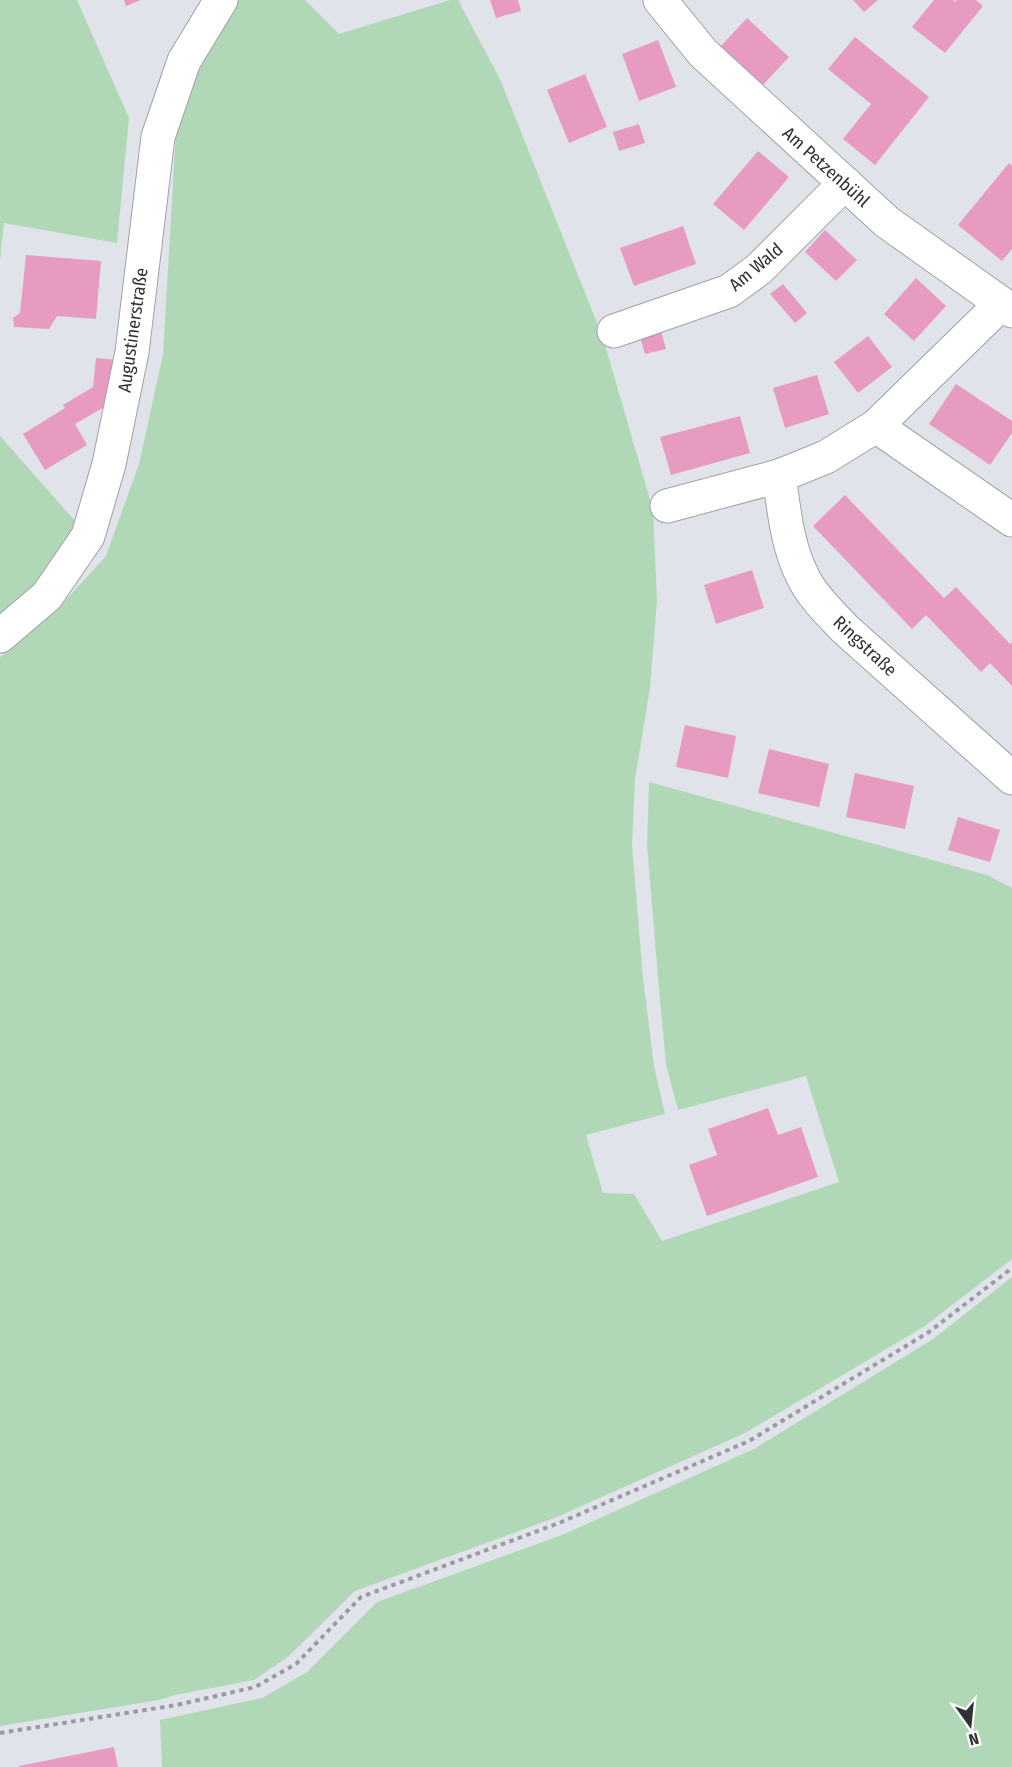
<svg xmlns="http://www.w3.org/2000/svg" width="1012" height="1767" viewBox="0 0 1012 1767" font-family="'Fira Sans Condensed',sans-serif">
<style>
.green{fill:#b1d8b6}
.building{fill:#e89bc1}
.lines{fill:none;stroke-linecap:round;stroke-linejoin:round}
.minor-casing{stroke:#9ea2a8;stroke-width:35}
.path{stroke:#989ba0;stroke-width:4;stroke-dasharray:4.5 4.5;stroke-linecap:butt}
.minor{stroke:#fff;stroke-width:33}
.labels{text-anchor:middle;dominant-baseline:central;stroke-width:5;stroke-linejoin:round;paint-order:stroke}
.street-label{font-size:18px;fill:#2f3133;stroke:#fff}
</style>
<rect width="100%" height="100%" fill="#e0e4ea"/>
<!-- green -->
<g class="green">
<path d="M0 0H77L129 118 117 243 4 223 0 260Z"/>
<path d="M239 0H305L339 34 450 0H458L500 79 603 338 653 510 657 601 650 688 635 779 632 845 643 978 654 1066 665 1114 586 1135 603 1193 634 1194 662 1241 839 1182 806 1076 678 1110 666 1064 658 978 647 845 649 782 987 875 1012 888V1259L925 1326 745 1433 557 1517 355 1591 289 1656 254 1680 175 1695 159 1700 0 1726V657L55 612 106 556 139 464 163 354 176 132 200 68 227 10Z"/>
<path d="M0 436 76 522 38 584 0 620Z"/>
<path d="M1012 1277V1767H162L160 1720 262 1698 307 1672 377 1602 562 1535 754 1449 933 1339Z"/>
</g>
<!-- building -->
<g class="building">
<path d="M124 0H141L126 6Z"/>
<path d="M490 0H518L521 11 496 18Z"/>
<path d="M853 0H878L864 12Z"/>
<path d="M934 0H953L955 2 957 0H976L983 6 945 53 912 27Z"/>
<path d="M747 18 789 57 761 87 719 48Z"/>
<path d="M855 37 929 97 875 165 843 139 871 104 828 69Z"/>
<path d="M658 40 676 87 639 101 622 54Z"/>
<path d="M585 74 607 127 569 143 547 90Z"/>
<path d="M639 124 645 143 619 151 613 132Z"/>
<path d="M758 151 789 177 744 230 713 204Z"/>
<path d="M1009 163 1012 166V249L1002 261 958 225Z"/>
<path d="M683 226 696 264 634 286 620 248Z"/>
<path d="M825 230 857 260 836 281 805 252Z"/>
<path d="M26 255 101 261 96 319 57 316 49 329 14 327 13 318 20 313Z"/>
<path d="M916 278 946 306 914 341 884 314Z"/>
<path d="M783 284 807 313 795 323 770 294Z"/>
<path d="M661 331 666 349 645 354 640 337Z"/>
<path d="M868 336 892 367 858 393 834 362Z"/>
<path d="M96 358 118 360 113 402 75 424 87 445 45 470 23 434 65 408 63 405 93 387Z"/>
<path d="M817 375 829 414 785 428 773 388Z"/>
<path d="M956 384 1012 421V433L990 465 929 424Z"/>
<path d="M740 416 750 453 671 475 660 437Z"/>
<path d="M845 495 944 598 956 587 1010 644 1012 642V686L990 663 981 672 926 615 912 629 813 526Z"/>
<path d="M752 570 764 608 716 624 704 585Z"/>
<path d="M685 725 736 736 728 778 676 767Z"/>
<path d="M769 749 829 764 819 807 758 793Z"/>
<path d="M855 773 914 786 905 829 846 817Z"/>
<path d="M958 817 1000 830 990 862 948 850Z"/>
<path d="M768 1108 778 1135 801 1127 818 1177 707 1216 689 1165 717 1155 708 1129Z"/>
<path d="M114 1747 118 1767H19V1766Z"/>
</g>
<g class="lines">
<defs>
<g id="minor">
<path d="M660 0 703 53 887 222 1012 311"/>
<path d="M1001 304 876 426 826 457 779 476C784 509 787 545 802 575 811 595 830 613 845 629L1012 778"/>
<path d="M614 331 729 291 759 269 845 183"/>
<path d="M876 426 1012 520"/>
<path d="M667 506 779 476"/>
<path d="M0 636 47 596 88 536 109 464 132 352 158 137 184 61 221 0"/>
</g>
</defs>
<!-- minor casing -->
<use href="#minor" class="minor-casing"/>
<!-- path -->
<path class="path" d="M0 1733 177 1705 255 1687 296 1664 361 1597 559 1523 749 1441 929 1332 1012 1268"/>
<!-- minor -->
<use href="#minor" class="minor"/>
</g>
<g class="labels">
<!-- street labels -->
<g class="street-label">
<text transform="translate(826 167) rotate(42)">Am Petzenbühl</text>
<text transform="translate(756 267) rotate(-40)">Am Wald</text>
<text transform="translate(133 330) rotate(-82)">Augustinerstraße</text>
<text transform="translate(865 646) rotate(43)">Ringstraße</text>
</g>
</g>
<!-- north arrow -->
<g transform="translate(970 1725) rotate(165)" stroke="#ffffff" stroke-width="4.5" paint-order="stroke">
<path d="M0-4.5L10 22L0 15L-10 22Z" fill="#2f3133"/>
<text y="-9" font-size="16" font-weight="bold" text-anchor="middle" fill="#2f3133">N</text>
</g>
</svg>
